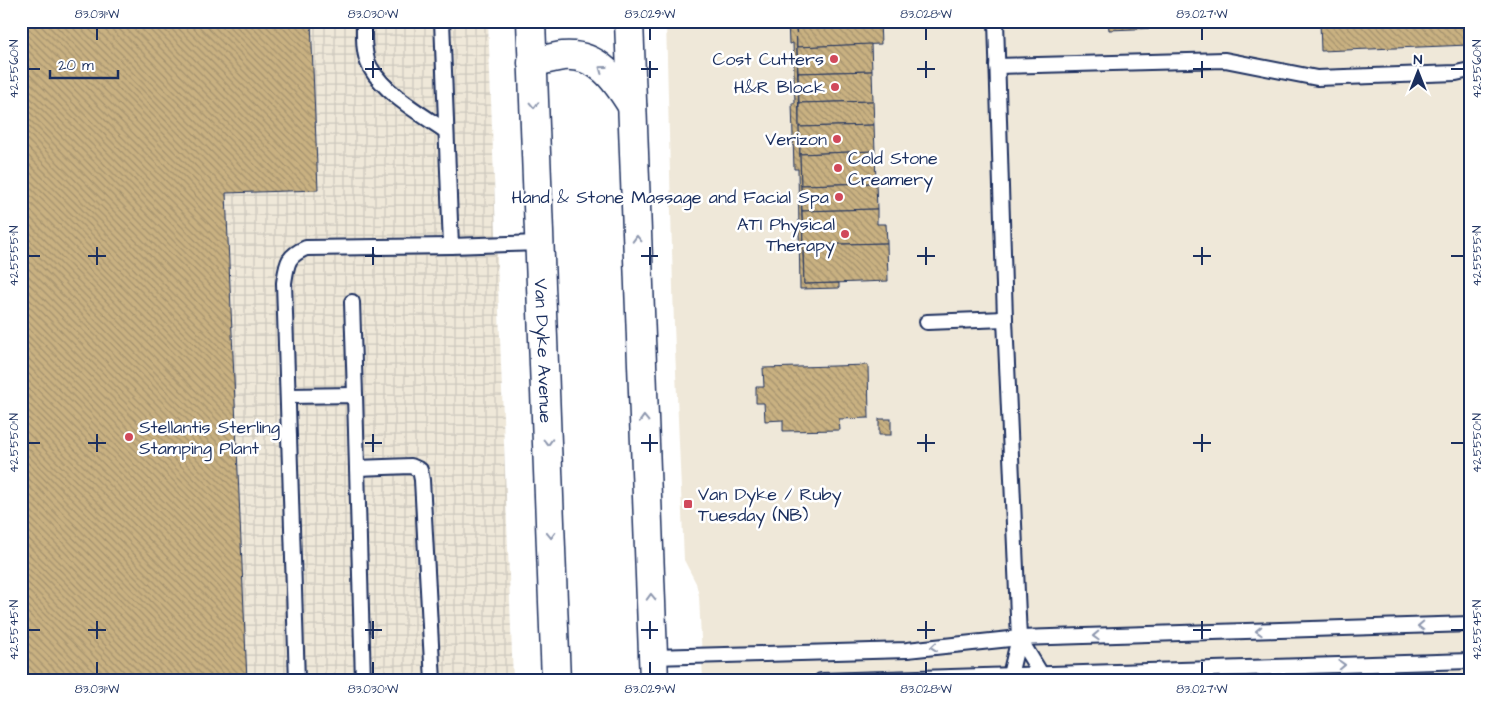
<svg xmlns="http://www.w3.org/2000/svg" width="1491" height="702" viewBox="0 0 1491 702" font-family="'Architects Daughter',sans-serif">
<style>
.built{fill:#efe8d9}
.industrial{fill:url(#industrial-grid)}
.building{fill:url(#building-back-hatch);stroke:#1b2f5e}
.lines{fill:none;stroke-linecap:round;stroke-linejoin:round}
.service-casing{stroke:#1b2f5e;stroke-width:18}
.primary-casing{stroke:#1b2f5e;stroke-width:31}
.service{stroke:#fff;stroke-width:14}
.primary{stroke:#fff;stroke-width:28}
.oneway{stroke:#8d97ae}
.ticks{fill:none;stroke:#1b2f5e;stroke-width:2}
.poi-dot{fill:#d1495b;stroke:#fff;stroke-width:2}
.labels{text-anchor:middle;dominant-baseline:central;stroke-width:5;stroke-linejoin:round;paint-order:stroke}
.poi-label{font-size:18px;fill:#1b2f5e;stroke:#fff;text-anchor:end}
.street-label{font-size:18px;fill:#1b2f5e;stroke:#fff}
.neatline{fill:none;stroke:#1b2f5e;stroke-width:2}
.ticks-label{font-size:12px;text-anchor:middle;fill:#1b2f5e}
</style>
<defs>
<pattern id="industrial-grid" width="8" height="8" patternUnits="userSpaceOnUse" patternTransform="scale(1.25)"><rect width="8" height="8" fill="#efe8d9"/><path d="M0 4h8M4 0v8" fill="none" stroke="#ccc7bd"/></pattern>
<pattern id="building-back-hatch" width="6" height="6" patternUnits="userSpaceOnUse" patternTransform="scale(1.25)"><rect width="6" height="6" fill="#c9b181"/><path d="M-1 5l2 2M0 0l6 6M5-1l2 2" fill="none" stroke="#a2906d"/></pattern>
</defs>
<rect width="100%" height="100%" fill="#fff"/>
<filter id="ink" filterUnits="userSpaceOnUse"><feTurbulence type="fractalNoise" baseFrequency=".02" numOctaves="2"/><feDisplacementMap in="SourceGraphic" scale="10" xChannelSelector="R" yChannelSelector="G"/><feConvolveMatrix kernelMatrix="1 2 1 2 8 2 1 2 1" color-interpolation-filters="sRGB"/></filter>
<g filter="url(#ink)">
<!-- built -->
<path class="built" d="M666 21H1470V681H703L699 596 696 583 684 560 674 325Z"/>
<!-- industrial -->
<path class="industrial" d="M21 21H488L513 681H21Z"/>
<!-- building -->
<g class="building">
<path d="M21 21H311L318 190 226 193 247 681H21Z"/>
<path d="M788 21H796L804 284 839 283V288L800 289 798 169H794L792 103H795L793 43 789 44Z"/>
<path d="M796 21H880L881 44 797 47Z"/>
<path d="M1108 21H1327L1109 30Z"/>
<path d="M1468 21 1469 45 1321 51 1320 22Z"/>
<path d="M871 44 872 71 798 73 797 47Z"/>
<path d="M872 71 873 101 799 103 798 73Z"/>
<path d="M873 101 874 125 799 127V103Z"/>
<path d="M874 125 875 151 800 154 799 127Z"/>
<path d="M875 151 876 183 801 185 800 154Z"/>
<path d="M876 183 877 209 802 211 801 185Z"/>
<path d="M877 209V224H886L887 243 803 245 802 211Z"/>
<path d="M887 243 888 281 804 284 803 245Z"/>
<path d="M868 365 869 418 839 419 840 430 783 431V420L765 421 764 403H756V387H764L763 368Z"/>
<rect x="879" y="419" width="12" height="16"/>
</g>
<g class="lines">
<defs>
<g id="service">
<path d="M364 21C364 36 363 54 370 67 385 94 421 114 446 131"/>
<path d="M442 21 451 246 539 243"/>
<path d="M996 21 1005 319 1019 638 1010 675V681"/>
<path d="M997 66 1225 60 1317 78 1456 73 1470 70"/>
<path d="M352 302 355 395"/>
<path d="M927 322 1005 319"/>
<path d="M288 396 355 395 357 468 411 466 420 470 422 480 433 681"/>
<path d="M357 468 363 681"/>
<path d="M1019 638 1041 674 1042 681"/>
<path d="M653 657 907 650 1019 638 1470 624"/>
<path d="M297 681 284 283C287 263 287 256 306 248L451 246"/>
<path d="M821 681 1470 661"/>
</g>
<g id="primary">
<path id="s1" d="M531 21 556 681"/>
<path d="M629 21 654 681"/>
<path d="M532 63C542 61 553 57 563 56 598 53 616 80 632 106"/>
</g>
</defs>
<!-- service casing -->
<use href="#service" class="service-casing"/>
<!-- primary casing -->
<use href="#primary" class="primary-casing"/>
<!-- service -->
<use href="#service" class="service"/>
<!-- primary -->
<use href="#primary" class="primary"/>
</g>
<!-- one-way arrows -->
<defs><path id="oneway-chevron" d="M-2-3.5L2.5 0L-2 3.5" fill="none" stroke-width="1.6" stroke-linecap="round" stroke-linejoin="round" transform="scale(1.25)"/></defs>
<g class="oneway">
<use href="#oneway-chevron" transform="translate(602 69) rotate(-144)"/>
<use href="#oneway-chevron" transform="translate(534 105) rotate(88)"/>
<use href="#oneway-chevron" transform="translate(637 239) rotate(-92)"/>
<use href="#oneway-chevron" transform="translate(644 419) rotate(-92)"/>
<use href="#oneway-chevron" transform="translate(548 442) rotate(88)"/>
<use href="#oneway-chevron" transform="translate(551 535) rotate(88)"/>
<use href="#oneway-chevron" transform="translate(651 597) rotate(-92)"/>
<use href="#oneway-chevron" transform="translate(1421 626) rotate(178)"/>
<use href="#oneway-chevron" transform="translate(1259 631) rotate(178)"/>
<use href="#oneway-chevron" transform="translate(1096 636) rotate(178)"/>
<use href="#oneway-chevron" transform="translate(934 647) rotate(174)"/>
<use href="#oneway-chevron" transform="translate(1342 665) rotate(-2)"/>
</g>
</g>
<!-- ticks -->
<path class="ticks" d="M97 28V40M373 28V40M650 28V40M926 28V40M1202 28V40M373 61V78M650 61V78M926 61V78M1202 61V78M28 69H40M365 69H382M641 69H658M917 69H935M1193 69H1211M1451 69H1464M97 247V265M373 247V265M650 247V265M926 247V265M1202 247V265M28 256H40M88 256H106M365 256H382M641 256H658M917 256H935M1193 256H1211M1451 256H1464M97 434V452M373 434V452M650 434V452M926 434V452M1202 434V452M28 443H40M88 443H106M365 443H382M641 443H658M917 443H935M1193 443H1211M1451 443H1464M97 621V639M373 621V639M650 621V639M926 621V639M1202 621V639M28 630H40M88 630H106M365 630H382M641 630H658M917 630H935M1193 630H1211M1451 630H1464M97 662V674M373 662V674M650 662V674M926 662V674M1202 662V674"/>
<!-- markers -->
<g class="poi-dot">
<circle cx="834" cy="59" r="5"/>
<circle cx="835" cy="87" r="5"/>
<circle cx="837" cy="139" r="5"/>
<circle cx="838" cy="168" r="5"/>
<circle cx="839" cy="197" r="5"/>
<circle cx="845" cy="234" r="5"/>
<circle cx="129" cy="437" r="5"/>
<rect x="683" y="499" width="10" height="10" rx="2.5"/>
</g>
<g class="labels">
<!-- poi labels -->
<g class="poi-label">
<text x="824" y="59">Cost Cutters</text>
<text x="825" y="87">H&amp;R Block</text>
<text x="827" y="139">Verizon</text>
<text x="848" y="158" text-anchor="start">Cold Stone<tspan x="848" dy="21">Creamery</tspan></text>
<text x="829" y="197">Hand &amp; Stone Massage and Facial Spa</text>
<text x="835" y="224">ATI Physical<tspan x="835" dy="21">Therapy</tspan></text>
<text x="139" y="427" text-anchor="start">Stellantis Sterling<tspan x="139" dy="21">Stamping Plant</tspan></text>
<text x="698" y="494" text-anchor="start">Van Dyke / Ruby<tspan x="698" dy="21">Tuesday (NB)</tspan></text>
</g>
<!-- street labels -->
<g class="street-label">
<text stroke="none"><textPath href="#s1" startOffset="330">Van Dyke Avenue</textPath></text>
</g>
</g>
<!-- margin -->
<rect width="1491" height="702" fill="none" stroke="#fff" stroke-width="55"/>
<!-- north arrow -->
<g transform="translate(1418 72)" stroke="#ffffff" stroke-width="4" paint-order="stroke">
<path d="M0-4L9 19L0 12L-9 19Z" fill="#1b2f5e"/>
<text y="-8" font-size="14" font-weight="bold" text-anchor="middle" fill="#1b2f5e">N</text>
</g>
<!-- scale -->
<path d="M50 70v8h68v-8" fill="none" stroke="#1b2f5e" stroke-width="2.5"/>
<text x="58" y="70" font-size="15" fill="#1b2f5e" stroke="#ffffff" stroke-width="4" paint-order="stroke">20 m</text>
<rect x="28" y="28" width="1436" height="646" class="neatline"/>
<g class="ticks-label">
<text x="97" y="18">83.031°W</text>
<text x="373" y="18">83.030°W</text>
<text x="650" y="18">83.029°W</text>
<text x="926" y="18">83.028°W</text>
<text x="1202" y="18">83.027°W</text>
<text transform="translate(14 69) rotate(-90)" y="4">42.5560°N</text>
<text transform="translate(1477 69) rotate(-90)" y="4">42.5560°N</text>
<text transform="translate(14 256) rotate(-90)" y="4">42.5555°N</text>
<text transform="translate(1477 256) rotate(-90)" y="4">42.5555°N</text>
<text transform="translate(14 443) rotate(-90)" y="4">42.5550°N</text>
<text transform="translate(1477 443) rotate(-90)" y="4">42.5550°N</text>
<text transform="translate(14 630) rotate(-90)" y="4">42.5545°N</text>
<text transform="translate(1477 630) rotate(-90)" y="4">42.5545°N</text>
<text x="97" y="693">83.031°W</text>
<text x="373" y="693">83.030°W</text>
<text x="650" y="693">83.029°W</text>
<text x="926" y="693">83.028°W</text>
<text x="1202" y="693">83.027°W</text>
</g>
</svg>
